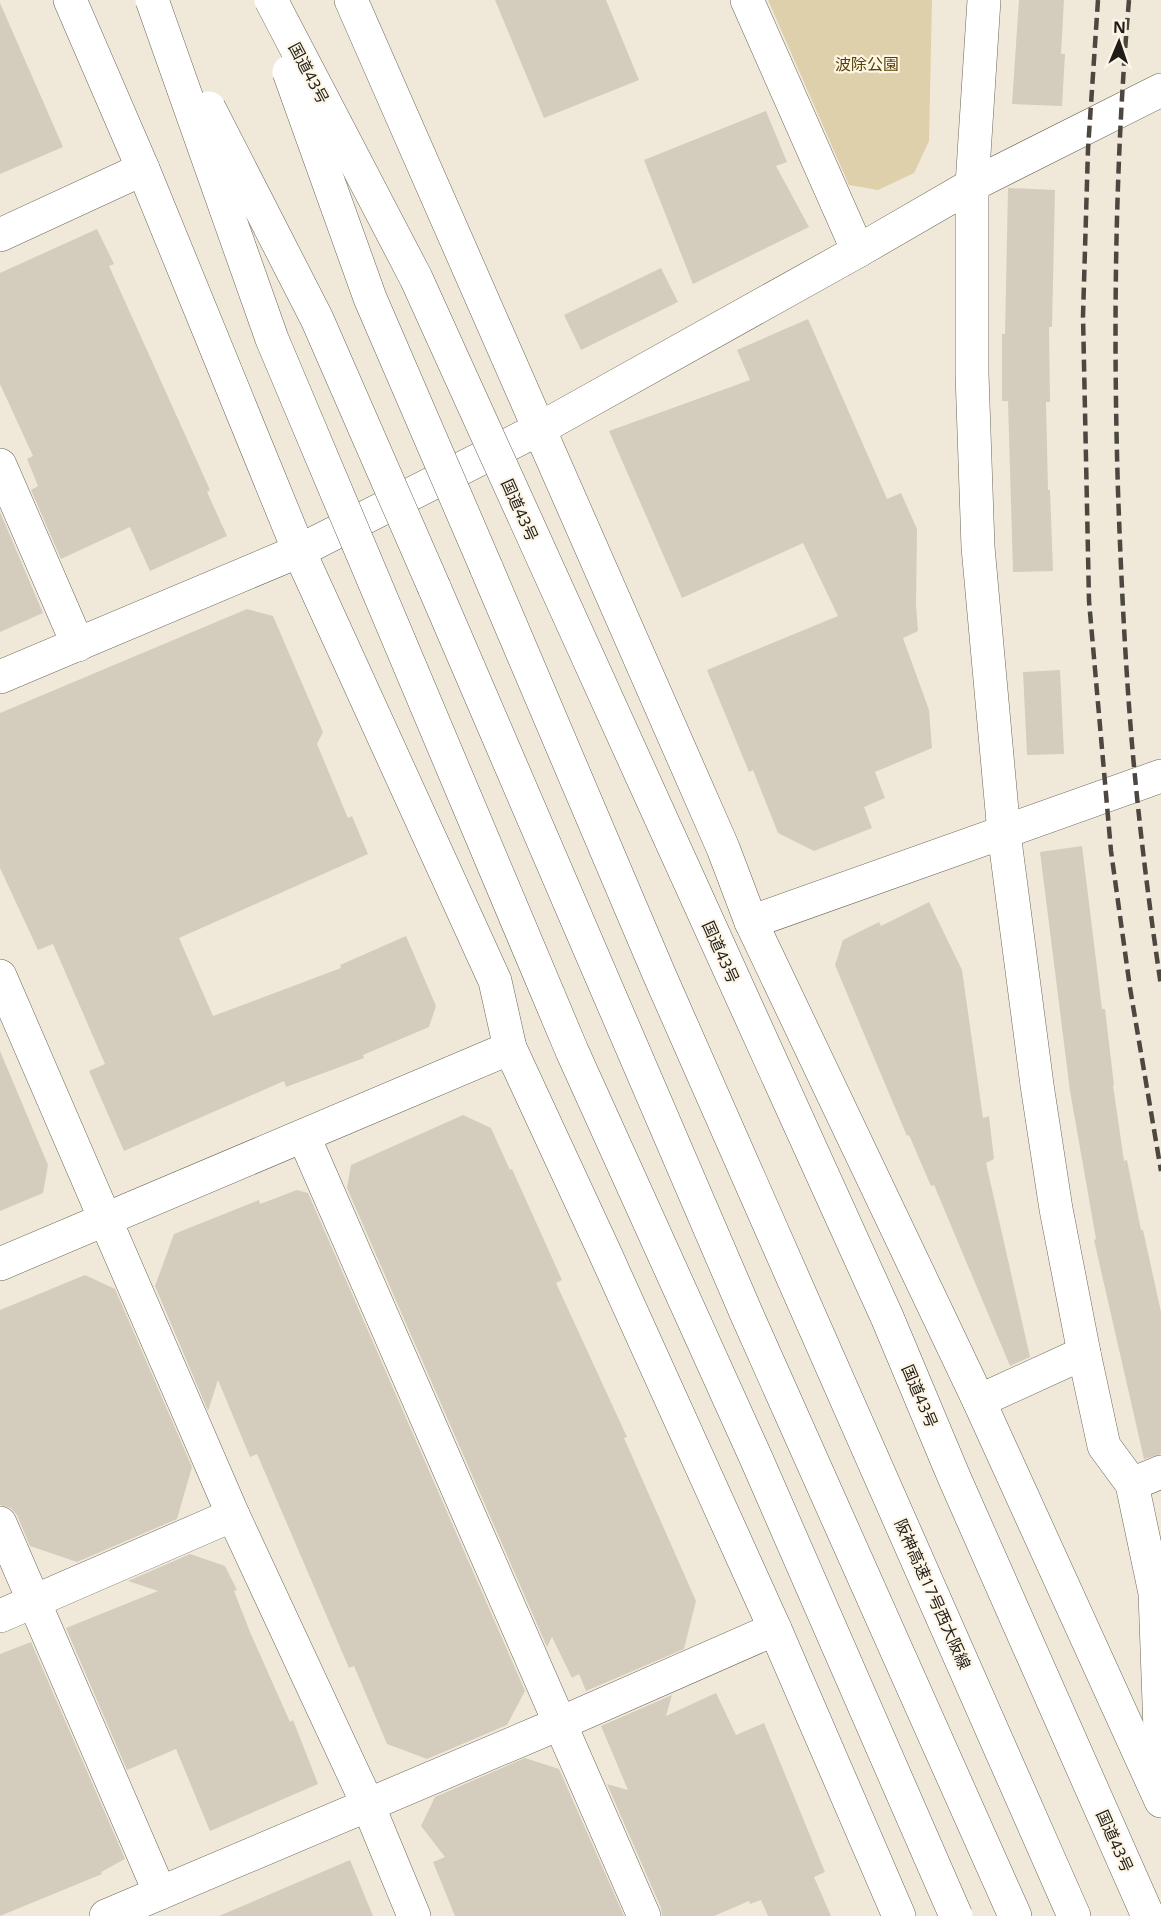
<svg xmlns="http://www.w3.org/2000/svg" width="1161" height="1916" viewBox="0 0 1161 1916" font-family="'Noto Sans','Noto Sans JP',sans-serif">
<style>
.green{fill:#dfd0ac}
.building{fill:#d4cdbd}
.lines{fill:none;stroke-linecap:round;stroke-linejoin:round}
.minor-casing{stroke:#6b6658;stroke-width:34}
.highway-casing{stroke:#6b6658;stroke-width:34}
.minor{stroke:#fff;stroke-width:33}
.highway{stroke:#fff;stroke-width:33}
.rail{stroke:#4c4841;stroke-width:4.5;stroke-dasharray:12 6;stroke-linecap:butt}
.highway-bridge-casing{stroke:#6b6658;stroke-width:34;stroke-linecap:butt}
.highway-bridge{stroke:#fff;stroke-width:33}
.labels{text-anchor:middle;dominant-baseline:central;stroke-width:4.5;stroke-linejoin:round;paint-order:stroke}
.park-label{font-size:16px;fill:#584200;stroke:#fdf6e6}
.street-label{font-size:16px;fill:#201d18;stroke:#fdf6e6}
</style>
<rect width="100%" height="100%" fill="#f0e9d9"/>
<!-- green -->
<path class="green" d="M768 0H932L929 141 914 173 878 190 849 185Z"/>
<!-- building -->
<g class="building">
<path d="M495 0H606L639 80 544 118Z"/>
<path d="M1019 0H1064L1061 54H1065L1062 106 1012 104Z"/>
<path d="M0 3 63 147 0 174Z"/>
<path d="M766 111 787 162 776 166 809 227 693 284 644 160Z"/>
<path d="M1008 188 1055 190 1052 327H1049L1050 402H1046L1048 490H1050L1053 571 1013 572 1008 401H1002V334H1005Z"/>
<path d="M97 229 114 264 109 266 210 490 207 492 227 536 150 571 130 527 61 559 31 490 38 486 27 459 33 456 0 384V273Z"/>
<path d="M661 268 678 302 581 350 564 315Z"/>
<path d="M808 319 887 499 901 493 917 529 916 605 918 631 903 638 929 710 932 748 875 772 885 798 864 807 872 828 814 851 778 833 753 770 749 772 707 670 838 616 803 543 682 598 609 431 750 380 737 350Z"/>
<path d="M0 512 43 613 0 632Z"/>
<path d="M247 609 273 616 323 732 317 744 348 818 352 816 368 854 179 938 213 1016 341 968 340 965 406 936 436 1006 429 1027 363 1055 364 1058 286 1087 284 1081 124 1151 89 1071 105 1064 53 944 38 950 0 868V713Z"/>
<path d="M1060 670 1064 754 1027 755 1023 672Z"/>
<path d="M1082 846 1102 1009H1105L1114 1085H1113L1124 1161 1127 1160 1141 1230H1143L1161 1312V1454L1144 1459 1094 1240 1096 1239 1070 1091 1040 852Z"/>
<path d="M929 902 962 970 983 1118 989 1116 994 1159 986 1163 1030 1357 1010 1366 934 1185 931 1186 909 1135 907 1136 835 965 843 940 879 922 881 926Z"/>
<path d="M0 1051 48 1165 43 1193 0 1211Z"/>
<path d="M463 1115 491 1128 510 1170 512 1169 562 1280 556 1283 627 1437 624 1438 696 1601 684 1649 586 1691 579 1674 572 1678 552 1637 547 1647 347 1188 351 1165Z"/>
<path d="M297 1190 308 1193 525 1691 507 1725 427 1759 387 1744 354 1666 349 1668 257 1454 250 1457 218 1380 208 1411 155 1286 174 1234 259 1200 260 1204Z"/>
<path d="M85 1275 115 1289 192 1467 177 1519 77 1562 30 1546 17 1515 11 1508 0 1505V1310Z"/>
<path d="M190 1554 225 1566 237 1590 234 1591 250 1632 290 1722 293 1720 318 1784 210 1831 176 1749 127 1770 66 1628 158 1591 128 1581Z"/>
<path d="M31 1642 125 1859 101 1872 102 1874 0 1916V1654Z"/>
<path d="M716 1693 736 1735 764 1723 825 1872 814 1877 831 1916H768L761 1900 750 1904 749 1901 714 1916H662L661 1908 607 1784 628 1790 601 1726 672 1695 666 1716Z"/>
<path d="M525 1758 559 1769 624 1916H455L433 1862 445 1857 421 1826 435 1797Z"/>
<path d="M350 1860 373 1916H219Z"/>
</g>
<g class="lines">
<defs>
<g id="minor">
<path d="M70 0 143 169 299 551 495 981 510 1048 604 1251 775 1629 899 1916"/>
<path d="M351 0 723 848 751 922 979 1401 1161 1801"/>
<path d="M747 0 858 251"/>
<path d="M984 0 972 185V374L978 547 1004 833 1037 1085 1056 1209 1084 1353 1104 1446 1132 1484 1161 1472"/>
<path d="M0 235 143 169"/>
<path d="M0 465 78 645"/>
<path d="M0 677 299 551 539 429 858 251 972 185 1161 90"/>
<path d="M751 922 1161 776"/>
<path d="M0 976 233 1515 368 1805 414 1916"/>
<path d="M304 1137 644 1916"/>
<path d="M0 1264 510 1048"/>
<path d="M979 1401 1084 1353"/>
<path d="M1132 1484 1155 1593 1161 1758"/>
<path d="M0 1523 160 1893"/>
<path d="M0 1616 233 1515"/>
<path d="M106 1916 561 1723 775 1629"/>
</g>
<g id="highway">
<path d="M486 567 659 974 1074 1916"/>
<path d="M434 587 747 1315 1015 1916"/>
</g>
</defs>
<!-- minor casing -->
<use href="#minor" class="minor-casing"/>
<!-- highway casing -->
<use href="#highway" class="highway-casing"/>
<!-- minor -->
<use href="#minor" class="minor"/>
<!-- highway -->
<use href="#highway" class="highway"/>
<!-- rail -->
<g class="rail">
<path d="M1098 0 1088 149 1083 316 1089 601 1111 851 1130 988 1161 1171"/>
<path d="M1129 0C1115 163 1113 328 1118 491 1121 576 1125 660 1132 744 1139 825 1149 905 1161 986"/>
</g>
<defs>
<g id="highway-bridge">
<path d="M152 0 272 339 572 1051 756 1458 956 1916"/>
<path d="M271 0 416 278 887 1317 954 1477 1148 1916"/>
<path d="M289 72 370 298 486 567"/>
<path d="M209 108 317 319 434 587"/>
</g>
</defs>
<!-- highway-bridge casing -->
<use href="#highway-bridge" class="highway-bridge-casing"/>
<!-- highway-bridge -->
<use href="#highway-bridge" class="highway-bridge"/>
</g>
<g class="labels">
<!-- park labels -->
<g class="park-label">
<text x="867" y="64">波除公園</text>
</g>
<!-- street labels -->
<g class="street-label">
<text transform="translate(309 73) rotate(62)">国道43号</text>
<text transform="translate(520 510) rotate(66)">国道43号</text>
<text transform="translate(721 952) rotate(66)">国道43号</text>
<text transform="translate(920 1396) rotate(67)">国道43号</text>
<text transform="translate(933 1594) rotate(66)">阪神高速17号西大阪線</text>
<text transform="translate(1115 1841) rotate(66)">国道43号</text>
</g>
</g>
<!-- north arrow -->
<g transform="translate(1119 42) rotate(2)" stroke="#fdf6e6" stroke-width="4.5" paint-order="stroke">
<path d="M0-4.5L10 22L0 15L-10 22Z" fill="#201d18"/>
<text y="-9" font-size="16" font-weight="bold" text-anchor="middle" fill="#201d18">N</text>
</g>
</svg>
